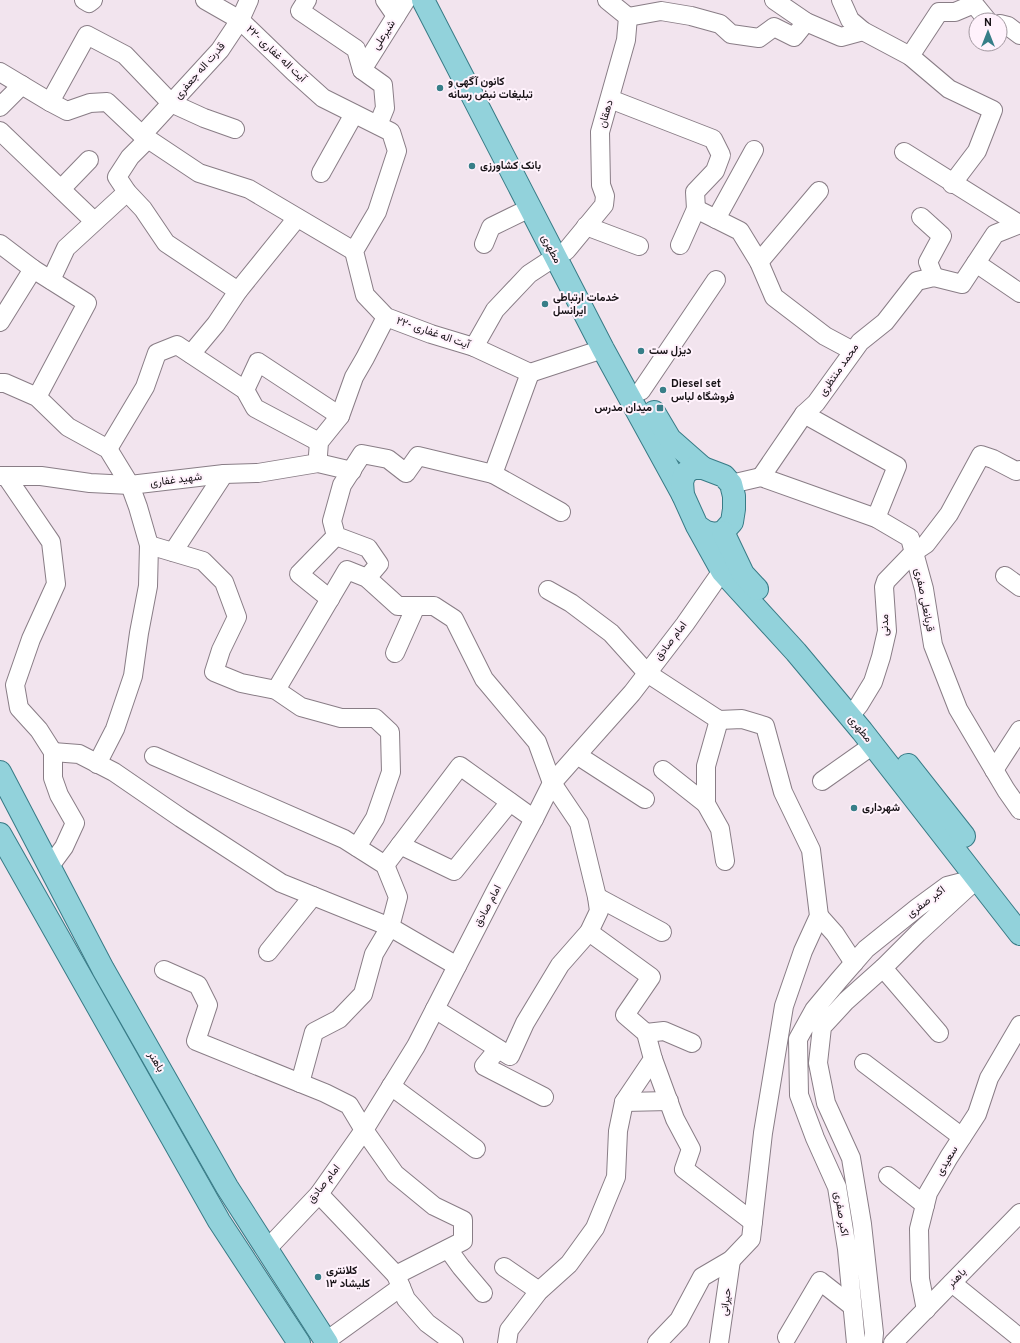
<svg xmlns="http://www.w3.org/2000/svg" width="1020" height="1343" viewBox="0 0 1020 1343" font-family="Overpass,Vazirmatn,sans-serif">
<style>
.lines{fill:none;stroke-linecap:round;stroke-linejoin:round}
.minor-casing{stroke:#897d86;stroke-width:20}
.major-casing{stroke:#387b86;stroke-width:24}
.minor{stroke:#fff;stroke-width:18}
.major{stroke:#92d2db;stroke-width:22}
.poi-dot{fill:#377e88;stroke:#fff2fc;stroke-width:1.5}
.labels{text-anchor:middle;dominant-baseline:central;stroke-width:4;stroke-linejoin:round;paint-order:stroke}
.street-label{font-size:11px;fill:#171216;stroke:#fff2fc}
.poi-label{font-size:11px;font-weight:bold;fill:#171216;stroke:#fff2fc;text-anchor:start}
</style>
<rect width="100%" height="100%" fill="#f2e4ee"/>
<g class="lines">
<defs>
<g id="minor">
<path d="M84 0 89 3 93 0"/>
<path d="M205 0 240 20 294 72 323 98 391 132 397 151 377 212 354 251 365 295 386 317 431 334 474 347 530 373 603 349"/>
<path d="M307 0 300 11 356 49 362 70 383 85 385 108 378 125"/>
<path d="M385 0 396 16"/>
<path d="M774 0 806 22 841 37 863 31"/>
<path d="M841 0 850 20 863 31 910 56 949 89 993 110 977 151 952 184"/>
<path d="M628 17 661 11 691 16 720 24 731 34 759 38 774 27 794 37 806 22"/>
<path d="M1000 24 1008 26 1020 35"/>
<path d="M910 56 939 12H955L974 4 987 20"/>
<path d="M362 70 406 0"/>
<path d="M0 72 50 102 87 35 125 55 171 103 204 118 235 129"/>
<path d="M610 99 713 139 721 155 715 171 695 192 696 209"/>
<path d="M50 102 67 111 90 103 107 102 142 135 199 173 249 189 354 251"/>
<path d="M0 107 22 85"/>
<path d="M0 131 94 221"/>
<path d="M142 135 220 50 240 20 249 0"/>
<path d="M148 139 130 157 117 177 127 192 143 209 166 243 238 291"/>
<path d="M904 152 1019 224"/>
<path d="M321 173 354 114"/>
<path d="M61 189 89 160"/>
<path d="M921 217 942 236 928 262 934 277"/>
<path d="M716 219 754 150"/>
<path d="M586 226 639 246"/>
<path d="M0 244 33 269 87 303 37 397"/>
<path d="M484 244 491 227 530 208"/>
<path d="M680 245 696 209 740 231 759 262 774 297 825 336 853 351"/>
<path d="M566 251 604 205 605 196 601 185 600 132 626 40 628 17 607 0"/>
<path d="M759 262 819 191"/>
<path d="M976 263 1020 293"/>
<path d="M51 280 66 248 127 192"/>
<path d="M0 322 33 269"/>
<path d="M474 347 495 310 529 274 555 257"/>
<path d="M191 354 216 324 238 291 297 218"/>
<path d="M0 383H5L37 397 68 427 108 449 130 485 138 507 149 545 148 586 139 633 133 676 115 729 97 764"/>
<path d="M245 390 258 362 340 416"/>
<path d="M641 391 716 280"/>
<path d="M804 414 897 466 876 518"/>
<path d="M108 449 145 387 157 353 177 345 245 390 255 408 319 442"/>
<path d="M318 455 319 442 340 416 354 377 365 358 386 317"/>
<path d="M493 474 530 373"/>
<path d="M0 476H41L90 483 130 485 224 474 258 473 318 463 352 471"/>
<path d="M6 476 51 542 56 584 31 639 15 685 19 708 39 730 53 752V778L59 795 75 823 64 847 50 866"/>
<path d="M761 477 804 414 816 403 860 342 885 322 917 281 934 277 962 284 995 234 1020 224"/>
<path d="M731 484 761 477 876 518 910 538 924 589 933 645 958 709 1006 790 1020 810"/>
<path d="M149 545 203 561 224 582 237 617 221 650 214 672 241 683 276 690 301 707 341 718H375L390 732 391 772 375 818 357 847"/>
<path d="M173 552 224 474"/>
<path d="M1005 576 1020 587"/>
<path d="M367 578 379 564 368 548 336 536 332 521 342 485 362 454 388 459 406 473 418 456 493 474 561 512"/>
<path d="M548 590 571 603 611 633 647 673 719 720 742 719 765 726 783 792 811 850 819 916 803 951 784 1006 763 1133 751 1239 731 1260 702 1277 679 1320 657 1343"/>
<path d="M330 599 299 574 336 536"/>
<path d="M395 653 416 606"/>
<path d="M276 690 347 570 367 578 398 606H434L454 619 484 679 537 742 552 783 579 823 597 897 599 911 589 932 560 965 525 1023 510 1056 435 1009"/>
<path d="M850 716 859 705 873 682 881 657 887 631 884 587 886 581 914 552 926 544 949 514 981 455 993 459 1016 471 1020 470"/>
<path d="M719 720 706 766V804L720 829 725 861"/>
<path d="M53 752 79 754 114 772 181 818 281 883 390 927 457 966"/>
<path d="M577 755 645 799"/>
<path d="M154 756 344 839 385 865 398 897 390 927 374 954 363 994 339 1019 314 1032 300 1083"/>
<path d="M663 770 706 804"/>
<path d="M994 770 1020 730"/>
<path d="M822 781 873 745"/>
<path d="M400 845 454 871 510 802"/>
<path d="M385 865 460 766 534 819"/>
<path d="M597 897 662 932"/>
<path d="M819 916 835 934 854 963"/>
<path d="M268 952 313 896"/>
<path d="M883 968 939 1033"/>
<path d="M164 970 198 985 208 1005 196 1041 325 1093 349 1105 364 1130 395 1174 434 1206 463 1220V1241L396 1275 406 1299 427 1323 454 1343"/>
<path d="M646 1033 664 1031 692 1043"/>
<path d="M498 1049 484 1066 544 1097"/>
<path d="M653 1059 675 1119 691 1149 684 1169 753 1222"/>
<path d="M864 1063 962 1137"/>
<path d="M391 1086 476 1149"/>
<path d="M624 1102 669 1101"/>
<path d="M888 1176 925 1205"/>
<path d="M319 1194 396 1275"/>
<path d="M267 1249 319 1194 364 1130 416 1046 496 890 534 819 552 783 632 693 685 624 722 571"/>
<path d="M448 1249 461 1267 483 1293"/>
<path d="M504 1267 539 1291"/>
<path d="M952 1283 1020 1338"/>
<path d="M926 1310 920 1279 919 1229 928 1193 949 1157 977 1114 989 1078 1020 1025"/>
<path d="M787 1337 820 1281 852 1306"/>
<path d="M326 1341 401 1287"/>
<path d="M507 1343 509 1330 539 1291 569 1264 595 1228 616 1177 618 1131 624 1102 653 1059 646 1033 625 1015 651 977 589 932"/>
<path d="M719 1343 731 1260"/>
<path d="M856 1343 847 1249 837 1187 815 1138 799 1095 798 1039 814 1010 839 980 866 949 917 908 947 886 978 878 918 933 883 968 846 1001 822 1027 818 1063 826 1103 851 1158 862 1224 874 1333 873 1343"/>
<path d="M893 1343 1020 1213"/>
</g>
<g id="major">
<path d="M423 0 603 349 683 495"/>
<path d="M654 412 670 439 703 468"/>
<path d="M697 526 706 532 715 534 723 532 732 522 734 509V496L731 484 724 476 703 468H693L685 473 682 482 683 495 697 526 722 571 796 652 862 731 1020 934"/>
<path d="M723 532 743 574 757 589"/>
<path d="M908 765 964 836"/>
<path d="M0 772 103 969 227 1187 327 1343"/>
<path d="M0 834 219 1221 299 1343"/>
</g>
</defs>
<!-- minor casing -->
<use href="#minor" class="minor-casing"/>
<!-- major casing -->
<use href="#major" class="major-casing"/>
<!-- minor -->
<use href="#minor" class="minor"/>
<!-- major -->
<use href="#major" class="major"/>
</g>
<!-- markers -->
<g class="poi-dot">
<circle cx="440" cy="88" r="4"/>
<circle cx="472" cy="166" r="4"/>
<circle cx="545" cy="304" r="4"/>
<circle cx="641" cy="351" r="4"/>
<circle cx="663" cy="390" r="4"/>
<rect x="656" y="404" width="8" height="8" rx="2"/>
<circle cx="854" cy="808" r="4"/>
<circle cx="318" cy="1277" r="4"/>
</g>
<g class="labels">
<!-- street labels -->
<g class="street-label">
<text transform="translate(384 35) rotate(-57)">شیرعلی</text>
<text transform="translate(276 54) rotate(43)">۲۲- آیت اله غفاری</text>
<text transform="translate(200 71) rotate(-49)">قدرت اله جعفری</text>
<text transform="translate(606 114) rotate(-74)">دهقان</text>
<text transform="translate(551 249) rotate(63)">مطهری</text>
<text transform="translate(433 333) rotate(19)">۲۲- آیت اله غفاری</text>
<text transform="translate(839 370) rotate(-55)">محمد منتظری</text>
<text transform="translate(176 480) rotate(-7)">شهید غفاری</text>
<text transform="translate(924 600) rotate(79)">قربانعلی صفری</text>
<text transform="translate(885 625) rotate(-89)">مدنی</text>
<text transform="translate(671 641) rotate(-53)">امام صادق</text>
<text transform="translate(860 729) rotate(51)">مطهری</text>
<text transform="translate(926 902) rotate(-37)">اکبر صفری</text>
<text transform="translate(488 906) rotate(-62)">امام صادق</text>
<text transform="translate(156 1062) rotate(60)">باهنر</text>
<text transform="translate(947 1161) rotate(-59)">سعیدی</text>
<text transform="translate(324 1184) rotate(-52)">امام صادق</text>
<text transform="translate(841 1214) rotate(81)">اکبر صفری</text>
<text transform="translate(957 1278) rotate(-46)">باهنر</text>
<text transform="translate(726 1302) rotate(-82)">حیرانی</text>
</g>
<!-- poi labels -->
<g class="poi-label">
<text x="448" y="82">کانون آگهی و<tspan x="448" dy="13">تبلیغات نبض رسانه</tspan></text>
<text x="480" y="166">بانک کشاورزی</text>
<text x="553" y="298">خدمات ارتباطی<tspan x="553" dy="13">ایرانسل</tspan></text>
<text x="649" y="351">دیزل ست</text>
<text x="671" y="384">Diesel set<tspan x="671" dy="13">فروشگاه لباس</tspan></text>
<text x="652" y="408" text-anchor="end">میدان مدرس</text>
<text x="862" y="808">شهرداری</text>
<text x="326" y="1271">کلانتری<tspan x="326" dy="13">۱۳ کلیشاد</tspan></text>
</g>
</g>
<!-- north arrow -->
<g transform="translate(988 32)"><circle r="19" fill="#fff2fc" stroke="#a298a0"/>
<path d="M0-3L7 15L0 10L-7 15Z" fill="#377e88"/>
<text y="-6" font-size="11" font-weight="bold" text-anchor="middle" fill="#171216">N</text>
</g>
</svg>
